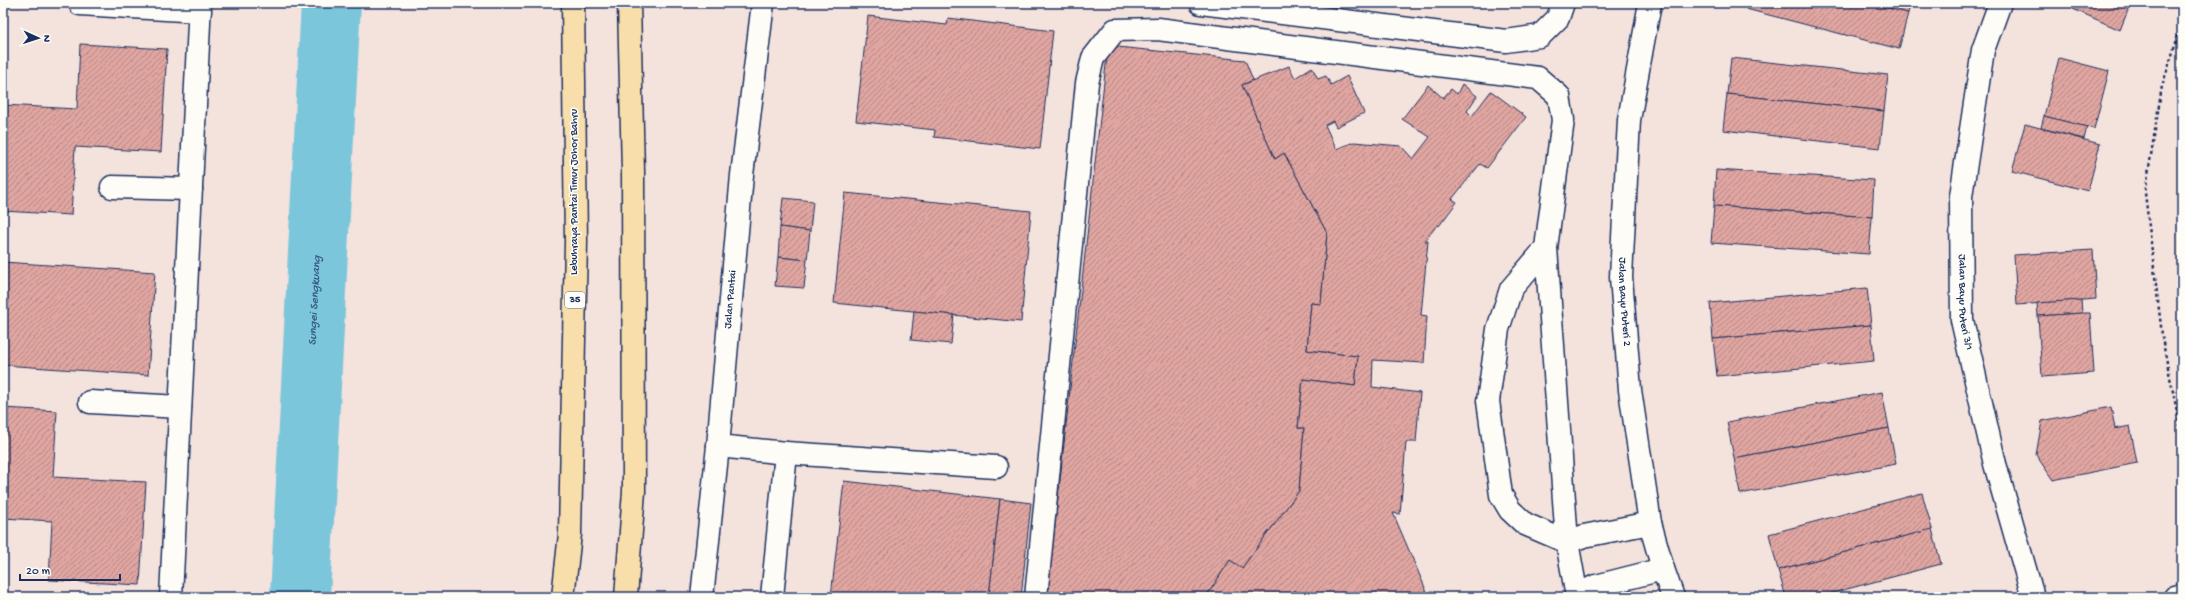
<svg xmlns="http://www.w3.org/2000/svg" width="2185" height="600" viewBox="0 0 2185 600" font-family="'Gochi Hand',sans-serif">
<style>
.lines{fill:none;stroke-linecap:round;stroke-linejoin:round}
.river{stroke:#7bc6db;stroke-width:60}
.building{fill:url(#building-hatch);stroke:#1b2f5e}
.minor-casing{stroke:#1b2f5e;stroke-width:25}
.highway-casing{stroke:#1b2f5e;stroke-width:25}
.path{stroke:#1b2f5e;stroke-width:2.5;stroke-dasharray:3 3;stroke-linecap:butt}
.minor{stroke:#fdfcf7;stroke-width:22}
.highway{stroke:#f8deab;stroke-width:22}
.labels{text-anchor:middle;dominant-baseline:central;stroke-width:3;stroke-linejoin:round;paint-order:stroke}
.shield{fill:#fdfcf7;stroke:#5f6c8c;stroke-width:1}
.shield-label{font-size:10px;font-weight:bold;fill:#1b2f5e}
.street-label{font-size:11px;fill:#1b2f5e;stroke:#fdfcf7}
.water-label{font-size:12px;font-style:italic;fill:#385c84;stroke:#fdfcf7}
</style>
<defs>
<pattern id="building-hatch" width="6" height="6" patternUnits="userSpaceOnUse"><rect width="6" height="6" fill="#e0a5a0"/><path d="M-1 1l2-2M0 6l6-6M5 7l2-2" fill="none" stroke="#b58786"/></pattern>
</defs>
<rect width="100%" height="100%" fill="#f4e2dd"/>
<filter id="ink" filterUnits="userSpaceOnUse"><feTurbulence type="fractalNoise" baseFrequency=".025" numOctaves="2"/><feDisplacementMap in="SourceGraphic" scale="8" xChannelSelector="R" yChannelSelector="G"/><feConvolveMatrix kernelMatrix="1 2 1 2 8 2 1 2 1" color-interpolation-filters="sRGB"/></filter>
<g filter="url(#ink)">
<g class="lines">
<!-- river -->
<path class="river" id="s1" d="M300 597 331 3"/>
</g>
<!-- building -->
<g class="building">
<path d="M1747 3H1868L1908 13 1899 49 1746 9Z"/>
<path d="M1868 3H1911L1908 13Z"/>
<path d="M2075 3H2131L2120 30 2073 9Z"/>
<path d="M868 16 947 25 948 18 1053 31 1040 149 934 137 935 130 856 121Z"/>
<path d="M80 44 167 49 161 152 75 147 71 215 3 211V105L77 109Z"/>
<path d="M1108 46 1245 60 1253 80 1242 85 1275 159 1284 153 1327 233 1321 304 1311 303 1307 350 1358 356 1355 386 1303 379 1298 428H1304L1299 491 1242 568 1230 560 1206 597H1047Z"/>
<path d="M1731 58 1888 75 1884 111 1727 94Z"/>
<path d="M2059 58 2109 71 2094 129 2044 116Z"/>
<path d="M1289 66 1295 78 1312 67 1318 79 1326 76 1331 85 1347 76 1364 113 1336 127 1333 121 1325 125 1336 149 1354 142 1401 146 1413 159 1430 137 1402 119 1428 85 1443 98 1451 89 1457 94 1462 84 1477 96 1467 111 1472 116 1491 91 1526 117 1487 168 1480 164 1452 199 1457 202 1439 226 1437 225 1425 241H1428L1421 315 1427 316 1424 363 1373 360 1372 387 1420 393 1416 442H1406L1400 514 1393 513 1429 597H1303L1295 590 1290 597H1206L1230 560 1242 568 1299 491 1304 428H1298L1303 379 1355 386 1358 356 1307 350 1311 303 1321 304 1327 233 1284 153 1275 159 1242 85Z"/>
<path d="M1727 94 1884 111 1880 148 1723 130Z"/>
<path d="M2044 116 2087 127 2084 139 2041 128Z"/>
<path d="M2025 124 2100 144 2088 191 2012 171Z"/>
<path d="M1716 170 1874 180 1872 217 1714 206Z"/>
<path d="M845 193 1031 211 1021 322 834 303Z"/>
<path d="M783 198 813 201 810 231 780 227Z"/>
<path d="M1714 206 1872 217 1869 254 1711 243Z"/>
<path d="M780 227 810 231 807 260 778 257Z"/>
<path d="M2093 250 2096 299 2017 305 2014 255Z"/>
<path d="M778 257 807 260 804 288 775 286Z"/>
<path d="M3 262 155 272 148 375 3 365Z"/>
<path d="M1867 288 1871 325 1713 339 1710 303Z"/>
<path d="M2081 300 2082 313 2038 316 2037 303Z"/>
<path d="M914 311 954 315 951 344 911 340Z"/>
<path d="M2082 313H2090L2094 373 2042 377 2038 316Z"/>
<path d="M1871 325 1874 361 1717 376 1713 339Z"/>
<path d="M1882 392 1889 428 1734 458 1727 422Z"/>
<path d="M2111 407 2115 429 2130 426 2137 463 2053 480 2036 455 2042 421Z"/>
<path d="M3 408 57 411 53 477 146 482 140 585 49 580 52 521 3 518Z"/>
<path d="M1889 428 1896 464 1740 494 1734 458Z"/>
<path d="M844 481 1000 499 989 597H831Z"/>
<path d="M1922 493 1932 529 1778 570 1769 534Z"/>
<path d="M1000 499 1031 503 1021 597H989Z"/>
<path d="M1932 529 1941 564 1817 597H1786L1778 570Z"/>
</g>
<g class="lines">
<defs>
<g id="minor">
<path d="M1201 3 1506 41 1540 36 1558 18 1563 3"/>
<path id="s2" d="M1650 3 1629 120 1621 277 1630 390 1650 523 1663 569 1673 597"/>
<path id="s3" d="M2000 3 1983 50 1961 196 1962 320 1995 464 2033 597"/>
<path d="M80 4 200 11"/>
<path d="M112 187 191 189"/>
<path d="M1546 248 1511 289 1498 329 1488 401 1501 495 1510 510 1525 524 1567 542 1584 536 1650 523"/>
<path d="M90 402 180 407"/>
<path d="M718 446 786 453 996 467"/>
<path d="M1576 595 1596 586 1663 569"/>
<path d="M171 597 200 3"/>
<path id="s4" d="M702 597 718 446 742 175 763 3"/>
<path d="M772 597 786 453"/>
<path d="M1036 597 1087 83 1093 58 1115 30 1158 29 1538 78 1559 96 1563 120 1546 248 1567 542 1577 597"/>
<path d="M2175 597 2182 595"/>
</g>
<g id="highway">
<path d="M563 597 570 534 576 242 573 3"/>
<path d="M626 597 634 491 633 172 629 3"/>
</g>
</defs>
<!-- minor casing -->
<use href="#minor" class="minor-casing"/>
<!-- highway casing -->
<use href="#highway" class="highway-casing"/>
<!-- path -->
<path class="path" d="M2182 24 2162 86 2145 193 2163 343 2182 436"/>
<!-- minor -->
<use href="#minor" class="minor"/>
<!-- highway -->
<use href="#highway" class="highway"/>
</g>
</g>
<g class="labels">
<!-- shield labels -->
<rect class="shield" x="565" y="292" width="20" height="16" rx="3"/>
<g class="shield-label">
<text x="575" y="300">35</text>
</g>
<!-- street labels -->
<g class="street-label">
<text transform="translate(575 192) rotate(-90)">Lebuhraya Pantai Timur Johor Bahru</text>
<text stroke="none"><textPath href="#s4" startOffset="299">Jalan Pantai</textPath></text>
<text stroke="none"><textPath href="#s2" startOffset="301">Jalan Bayu Puteri 2</textPath></text>
<text stroke="none"><textPath href="#s3" startOffset="304">Jalan Bayu Puteri 3/1</textPath></text>
</g>
<!-- water labels -->
<g class="water-label">
<text stroke="none"><textPath href="#s1" startOffset="297">Sungei Sengkuang</textPath></text>
</g>
</g>
<!-- margin -->
<rect width="2185" height="600" fill="none" stroke="#fdfcf7" stroke-width="16"/>
<rect x="8" y="8" width="2169" height="584" fill="none" stroke="#1b2f5e" stroke-width="1.5" filter="url(#ink)"/>
<!-- north arrow -->
<g transform="translate(38 38) rotate(93)" stroke="#fdfcf7" stroke-width="3" paint-order="stroke">
<path d="M0-3L7 15L0 10L-7 15Z" fill="#1b2f5e"/>
<text y="-6" font-size="11" font-weight="bold" text-anchor="middle" fill="#1b2f5e">N</text>
</g>
<!-- scale -->
<path d="M20 574v6h100v-6" fill="none" stroke="#1b2f5e" stroke-width="2"/>
<text x="26" y="574" font-size="12" fill="#1b2f5e" stroke="#fdfcf7" stroke-width="3" paint-order="stroke">20 m</text>
</svg>
